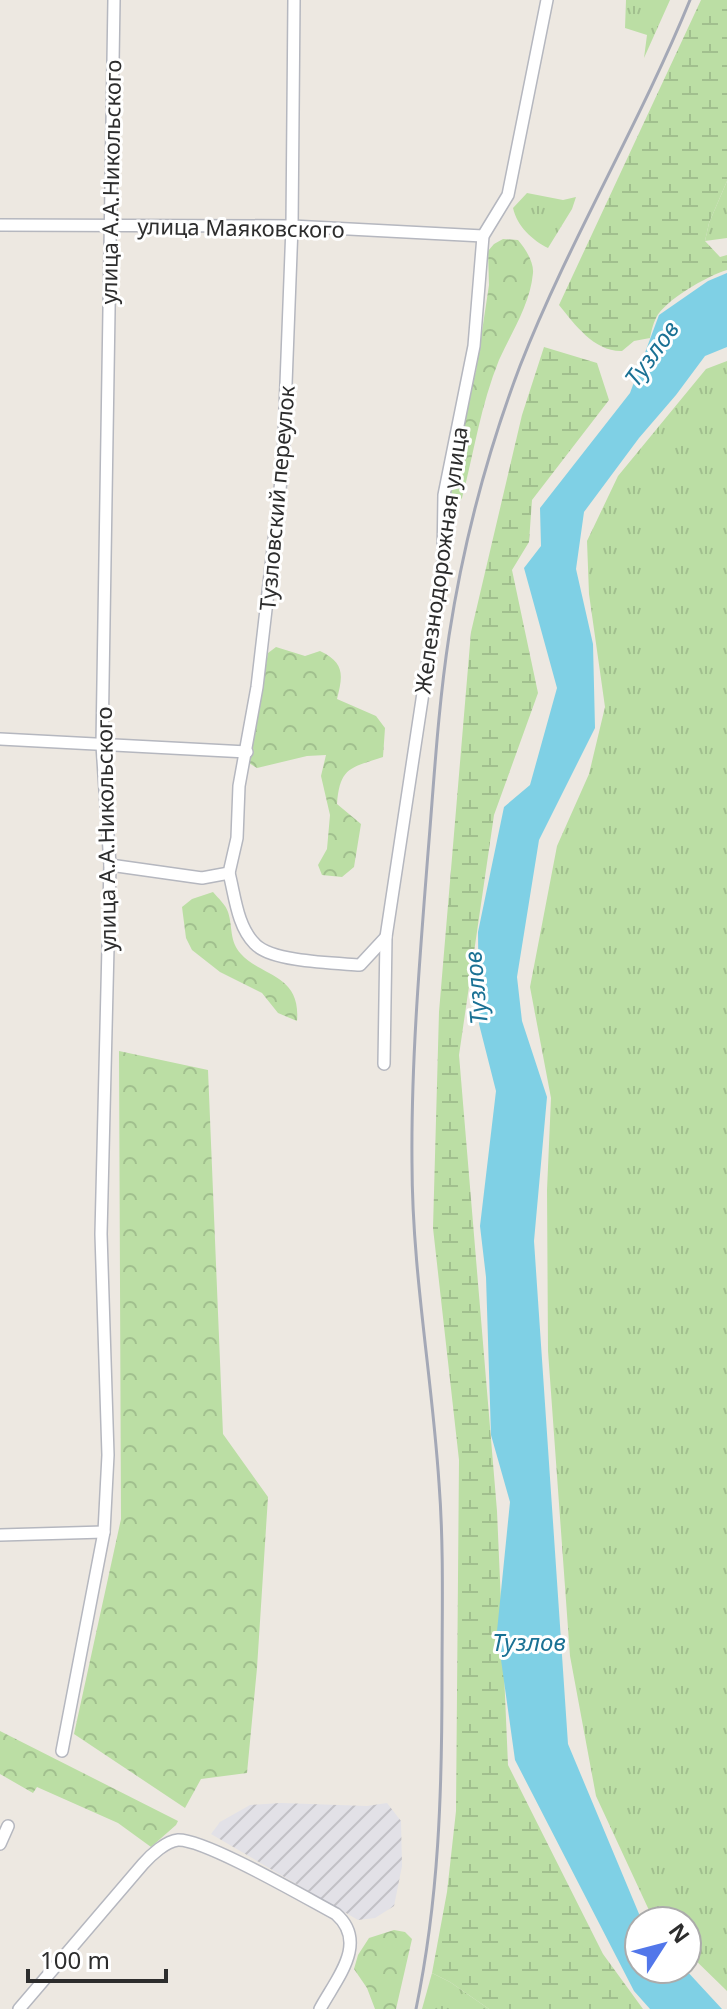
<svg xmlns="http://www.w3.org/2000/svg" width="727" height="2009" viewBox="0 0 727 2009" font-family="'Noto Sans',sans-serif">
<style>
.industrial{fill:url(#industrial-furrows)}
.grass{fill:url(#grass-tufts)}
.forest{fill:url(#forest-crowns)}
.wetland{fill:url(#wetland-marsh)}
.water{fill:#7fd0e5}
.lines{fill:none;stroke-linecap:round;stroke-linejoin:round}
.minor-casing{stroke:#b5b7bf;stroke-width:14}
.minor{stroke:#fff;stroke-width:11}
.rail{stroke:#a4a8b6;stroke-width:3}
.labels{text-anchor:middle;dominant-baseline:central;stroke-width:6;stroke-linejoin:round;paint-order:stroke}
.street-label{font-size:22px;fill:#2d2d2d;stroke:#fff}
.water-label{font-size:24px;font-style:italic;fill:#1a7194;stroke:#fff}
</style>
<defs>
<pattern id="industrial-furrows" width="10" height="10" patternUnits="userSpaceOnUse" patternTransform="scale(2)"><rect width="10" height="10" fill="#e2e1e7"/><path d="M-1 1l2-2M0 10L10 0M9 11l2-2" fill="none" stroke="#c2c1c6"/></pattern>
<pattern id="grass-tufts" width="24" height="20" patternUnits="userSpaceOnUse" patternTransform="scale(2)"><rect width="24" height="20" fill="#bbdea4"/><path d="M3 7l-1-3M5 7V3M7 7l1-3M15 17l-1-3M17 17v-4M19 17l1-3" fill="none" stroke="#a1bf8e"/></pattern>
<pattern id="forest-crowns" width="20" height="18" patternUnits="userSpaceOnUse" patternTransform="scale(2)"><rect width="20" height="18" fill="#bbdea4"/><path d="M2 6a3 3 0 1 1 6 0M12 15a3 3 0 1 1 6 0" fill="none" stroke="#a1bf8e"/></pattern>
<pattern id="wetland-marsh" width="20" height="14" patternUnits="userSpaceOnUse" patternTransform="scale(2)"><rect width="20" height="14" fill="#bbdea4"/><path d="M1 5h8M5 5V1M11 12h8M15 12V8" fill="none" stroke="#a1bf8e"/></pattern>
</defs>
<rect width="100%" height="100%" fill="#ede8e1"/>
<!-- industrial -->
<path class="industrial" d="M281 1803 367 1806 387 1803 401 1821 402 1866 394 1906 375 1918 358 1920 211 1834 220 1822 250 1805Z"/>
<!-- grass -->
<g class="grass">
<path d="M626 0H670L644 58 647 35 625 28Z"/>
<path d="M727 181V238L705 241 709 223Z"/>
<path d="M527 193 563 200 576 197 572 209 548 248C532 240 517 226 513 208Z"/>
<path d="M727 361V1991L687 1952V1921H654L596 1796 570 1656 548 1351 547 1190 551 1098 530 987 557 846 589 774 605 707 589 594 587 541 618 476 706 369Z"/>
<path d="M432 1973 450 1982 489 2009H422Z"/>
</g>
<!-- forest -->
<g class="forest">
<path d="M503 239 518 240C525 248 534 262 533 273 530 305 512 331 499 360 481 404 474 452 462 498L453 507 449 498 455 452 476 371 489 285 488 251 494 244Z"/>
<path d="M276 647 305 656 320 651C345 663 343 675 337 699L376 716 385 728 383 757C350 768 340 767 337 804L361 824 354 867 342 877 322 875 318 865 327 849 330 815 321 776 326 755 307 756 257 768 249 763 268 653Z"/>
<path d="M213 892C218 898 226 905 228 912 233 927 229 941 241 954 262 977 301 974 297 1021L278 1013 262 993 220 972 192 950 186 938 182 907 192 899Z"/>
<path d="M119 1051 208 1070 223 1434 268 1497 257 1668 247 1773 201 1779 185 1808 74 1734 121 1519Z"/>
<path d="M0 1731 178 1821 176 1825 151 1847 118 1823 37 1787 33 1793 0 1774Z"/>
<path d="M394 1930 405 1932 412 1939 396 2009H375L367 1988 354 1969 358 1955 369 1938Z"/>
</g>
<!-- wetland -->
<g class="wetland">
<path d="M701 0H727V181L709 223 705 241 720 257 727 255V270C707 276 665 300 656 318 653 324 651 332 650 338L634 341 622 351C595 352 575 325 559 305Z"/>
<path d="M544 347 597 363 609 400 532 500 529 542 512 570 538 693 494 815 459 1055 497 1511 508 1765 603 1954 643 2009H489L450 1982 432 1973 447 1892 456 1811 459 1460 433 1228 439 1012 471 632 522 415Z"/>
</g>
<!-- water -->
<path class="water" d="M727 273V347L705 356 676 395 639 438 584 512 576 569 593 644 595 728 539 840 517 977 522 1021 547 1097 534 1241 568 1744 642 1921H639V1969H685L722 2009H650L634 1991 515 1760 497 1631 510 1502 491 1435 486 1277 480 1226 496 1091 479 1024 478 932 504 807 530 785 557 688 524 568 541 546 540 508 630 393 659 315 708 281Z"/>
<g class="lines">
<defs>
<g id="minor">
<path d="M0 225 292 226 483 236"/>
<path d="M0 739 247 752"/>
<path d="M110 865 202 878 229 873 237 838 239 786 257 687 283 463 292 226 294 0"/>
<path d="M229 873C235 896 237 926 255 944 272 962 335 963 360 965L386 937"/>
<path d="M384 1064 386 937 443 561 444 495 474 346 483 236 508 195 547 0"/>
<path d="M0 1535 104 1532"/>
<path d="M62 1751 104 1532 108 1455 101 1234 110 865 102 745 114 0"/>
<path d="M0 1844 8 1826"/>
<path d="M19 2009 143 1864C151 1855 166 1841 178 1840 205 1839 306 1898 336 1914 369 1943 336 1979 320 2009"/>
</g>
</defs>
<!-- minor casing -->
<use href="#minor" class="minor-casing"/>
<!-- minor -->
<use href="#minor" class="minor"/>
<!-- rail -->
<path class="rail" d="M416 2009C439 1898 442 1792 442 1679 442 1614 444 1548 439 1483 432 1376 412 1271 412 1163 411 1061 420 955 428 853 434 781 438 708 449 636 463 545 487 453 520 366 569 241 639 125 690 0"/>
</g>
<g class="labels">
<!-- street labels -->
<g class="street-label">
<text transform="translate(110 182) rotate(-89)">улица А.А.Никольского</text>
<text transform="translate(241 227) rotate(1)">улица Маяковского</text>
<text transform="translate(276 498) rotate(-85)">Тузловский переулок</text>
<text transform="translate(440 560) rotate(-82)">Железнодорожная улица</text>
<text transform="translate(105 829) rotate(-91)">улица А.А.Никольского</text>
</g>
<!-- water labels -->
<g class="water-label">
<text transform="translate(651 353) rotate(-54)">Тузлов</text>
<text transform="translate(475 988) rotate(-95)">Тузлов</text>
<text x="529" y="1641">Тузлов</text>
</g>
</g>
<!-- north arrow -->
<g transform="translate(663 1945) rotate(54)"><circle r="38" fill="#ffffff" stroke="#ababab" stroke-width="2"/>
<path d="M0-6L14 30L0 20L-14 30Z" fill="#5277ea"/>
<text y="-12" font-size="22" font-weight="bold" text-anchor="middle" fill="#2d2d2d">N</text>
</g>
<!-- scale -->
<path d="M28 1969v12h138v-12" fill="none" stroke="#2d2d2d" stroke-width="4"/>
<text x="40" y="1969" font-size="24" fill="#2d2d2d" stroke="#ffffff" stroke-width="6" paint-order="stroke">100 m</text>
</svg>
